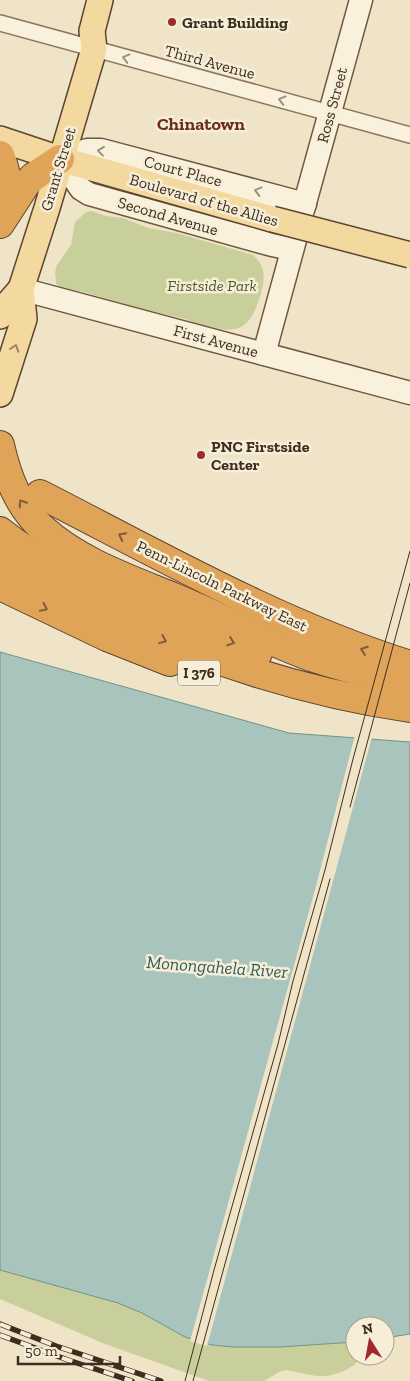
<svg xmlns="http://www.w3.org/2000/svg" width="410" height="1381" viewBox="0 0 410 1381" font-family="'Zilla Slab',serif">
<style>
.green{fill:#c9cf9b}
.water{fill:#a9c4bc;stroke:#6f938a}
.pier{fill:#f0e4c8}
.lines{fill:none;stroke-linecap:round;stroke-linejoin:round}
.minor-casing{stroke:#8d765c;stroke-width:18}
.secondary-casing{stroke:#6f573f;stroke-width:25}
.primary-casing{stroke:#5b4430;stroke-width:28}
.motorway-casing{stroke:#5b4430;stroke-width:30}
.minor{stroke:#faf1dc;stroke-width:15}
.secondary{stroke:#faf1dc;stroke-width:22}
.primary{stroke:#f3d9a0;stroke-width:25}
.motorway{stroke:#e0a458;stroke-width:28}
.tram{stroke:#3d2e20;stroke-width:1}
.rail-casing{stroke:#3d2e20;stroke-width:5.5}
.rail{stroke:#f7eed8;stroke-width:4;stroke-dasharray:11;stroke-linecap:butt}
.primary-bridge-casing{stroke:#5b4430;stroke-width:28;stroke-linecap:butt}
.primary-bridge{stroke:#f3d9a0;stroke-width:25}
.oneway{stroke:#9c907e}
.oneway2{stroke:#988460}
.oneway3{stroke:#7e5d36}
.poi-dot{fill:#9e2a2b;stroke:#f7eed8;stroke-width:2}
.labels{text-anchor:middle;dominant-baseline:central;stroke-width:5;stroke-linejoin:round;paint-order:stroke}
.shield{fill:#f7eed8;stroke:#756857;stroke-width:1}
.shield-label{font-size:15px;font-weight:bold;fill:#3d2e20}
.poi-label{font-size:16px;font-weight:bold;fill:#3d2e20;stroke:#f7eed8;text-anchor:start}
.street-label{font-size:16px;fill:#3d2e20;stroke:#f7eed8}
.park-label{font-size:16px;font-style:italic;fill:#4d5a26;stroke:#f7eed8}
.neighbourhood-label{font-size:18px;font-weight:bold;fill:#6b2e1e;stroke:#f7eed8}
.water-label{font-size:18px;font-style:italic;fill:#2f5d5a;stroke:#f7eed8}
</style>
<rect width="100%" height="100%" fill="#f0e4c8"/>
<!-- green -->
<g class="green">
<path d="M92 211 106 216 123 218 148 228 177 233 253 255C267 267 265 280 260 297 251 324 242 335 212 327 203 325 195 324 186 319L130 306 80 291 63 289 56 284 55 272 57 265 71 245 75 222 86 212Z"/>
<path d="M0 1270 118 1303 142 1313 185 1337 212 1345 233 1347H280L355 1342V1356H363L353 1366 342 1372 328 1376H316L286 1370 279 1372 264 1381H209L105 1344 0 1299Z"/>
</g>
<!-- water -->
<path class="water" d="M0 652 289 733 410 742V1334L385 1338V1326H355V1342L280 1347H233L212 1345 185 1337 142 1313 118 1303 0 1270Z"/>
<!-- pier -->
<path class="pier" d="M355 735 372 737 207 1346 190 1341 316 886Z"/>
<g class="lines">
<defs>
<path id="minor" d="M0 23 410 135"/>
<g id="secondary">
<path d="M303 210 361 0"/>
<path d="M292 249 272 245 89 194 81 189 60 159 87 150H101L305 204"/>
<path d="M21 289 410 393"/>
<path d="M264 354 295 240"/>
</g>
<g id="primary">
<path d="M0 139 60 159 272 219"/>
<path d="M0 316 1 312 21 289"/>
<path d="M0 394 24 319 21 289 47 208 94 49 92 31 100 0"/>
</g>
<g id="motorway">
<path d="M0 155C8 175 10 193 6 214"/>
<path d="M0 224 26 184 33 177 60 159"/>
<path d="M0 445C7 476 18 506 42 528 79 562 130 579 176 598 221 617 265 640 311 657 344 668 377 676 410 684"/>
<path d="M40 494C161 556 280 624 410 665"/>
<path d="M0 531C38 562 83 580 127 599 171 618 214 636 258 653"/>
<path d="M0 556C35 581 74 600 113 618 208 661 307 693 410 708"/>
<path d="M0 586 107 637 170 662"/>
</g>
</defs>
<!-- minor casing -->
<use href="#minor" class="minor-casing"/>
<!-- secondary casing -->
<use href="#secondary" class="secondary-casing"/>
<!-- primary casing -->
<use href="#primary" class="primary-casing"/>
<!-- motorway casing -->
<use href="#motorway" class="motorway-casing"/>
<!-- minor -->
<use href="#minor" class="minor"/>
<!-- secondary -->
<use href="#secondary" class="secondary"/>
<!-- primary -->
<use href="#primary" class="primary"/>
<!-- motorway -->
<use href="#motorway" class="motorway"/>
<!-- tram -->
<g class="tram">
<path d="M350 807 410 583"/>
<path d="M185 1381 214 1270 278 1044 293 981 325 870 353 759 410 551"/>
<path d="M193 1381 330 879"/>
</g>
<defs>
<g id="rail">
<path d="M0 1324 56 1346 161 1381"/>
<path d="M0 1335 68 1360 132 1381"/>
</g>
</defs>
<!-- rail casing -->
<use href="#rail" class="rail-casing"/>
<!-- rail -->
<use href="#rail" class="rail"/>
<defs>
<path id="primary-bridge" d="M272 219 410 255"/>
</defs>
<!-- primary-bridge casing -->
<use href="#primary-bridge" class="primary-bridge-casing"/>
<!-- primary-bridge -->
<use href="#primary-bridge" class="primary-bridge"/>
</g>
<!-- one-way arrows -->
<defs><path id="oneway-chevron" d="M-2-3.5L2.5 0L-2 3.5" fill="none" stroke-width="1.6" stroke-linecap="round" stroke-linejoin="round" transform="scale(1.25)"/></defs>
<g class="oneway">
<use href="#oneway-chevron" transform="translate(126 58) rotate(-165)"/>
<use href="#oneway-chevron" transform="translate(282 100) rotate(-165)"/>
<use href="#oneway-chevron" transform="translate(101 151) rotate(-173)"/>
<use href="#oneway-chevron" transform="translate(258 191) rotate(-165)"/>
</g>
<use class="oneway2" href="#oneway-chevron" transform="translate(15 348) rotate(-72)"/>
<g class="oneway3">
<use href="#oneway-chevron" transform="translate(22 503) rotate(-123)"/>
<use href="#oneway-chevron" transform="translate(122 536) rotate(-153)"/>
<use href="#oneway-chevron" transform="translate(44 608) rotate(26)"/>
<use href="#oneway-chevron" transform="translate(163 640) rotate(22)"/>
<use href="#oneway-chevron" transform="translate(231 642) rotate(21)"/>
<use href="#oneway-chevron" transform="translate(364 650) rotate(-160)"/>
</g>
<!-- markers -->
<g class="poi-dot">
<circle cx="172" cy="22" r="5"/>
<circle cx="201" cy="455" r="5"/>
</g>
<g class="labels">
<!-- shield labels -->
<rect class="shield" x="178" y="660.5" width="42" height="25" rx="4"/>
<g class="shield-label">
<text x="199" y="673">I 376</text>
</g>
<!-- poi labels -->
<g class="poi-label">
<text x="182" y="22">Grant Building</text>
<text x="211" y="446">PNC Firstside<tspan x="211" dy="18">Center</tspan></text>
</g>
<!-- street labels -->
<g class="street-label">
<text transform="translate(210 62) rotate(15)">Third Avenue</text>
<text transform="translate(332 105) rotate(-75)">Ross Street</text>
<text transform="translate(58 169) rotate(-73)">Grant Street</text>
<text transform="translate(183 171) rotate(15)">Court Place</text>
<text transform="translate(204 200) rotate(16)">Boulevard of the Allies</text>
<text transform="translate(168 216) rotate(16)">Second Avenue</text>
<text transform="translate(216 341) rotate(15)">First Avenue</text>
<text transform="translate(222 586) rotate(26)">Penn-Lincoln Parkway East</text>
</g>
<!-- park labels -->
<g class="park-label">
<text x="212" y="285">Firstside Park</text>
</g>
<!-- neighbourhood labels -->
<g class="neighbourhood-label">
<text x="201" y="124">Chinatown</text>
</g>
<!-- water labels -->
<g class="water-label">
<text transform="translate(217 967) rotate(4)">Monongahela River</text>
</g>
</g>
<!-- north arrow -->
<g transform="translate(370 1341) rotate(349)"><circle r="24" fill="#f7eed8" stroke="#ada18e"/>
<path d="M0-4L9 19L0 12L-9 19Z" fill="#9e2a2b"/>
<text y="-8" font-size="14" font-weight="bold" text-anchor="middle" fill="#3d2e20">N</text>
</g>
<!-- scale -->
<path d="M18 1356v8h102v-8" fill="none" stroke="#3d2e20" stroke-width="2.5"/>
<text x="25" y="1356" font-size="15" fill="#3d2e20" stroke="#f7eed8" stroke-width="4" paint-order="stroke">50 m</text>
</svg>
